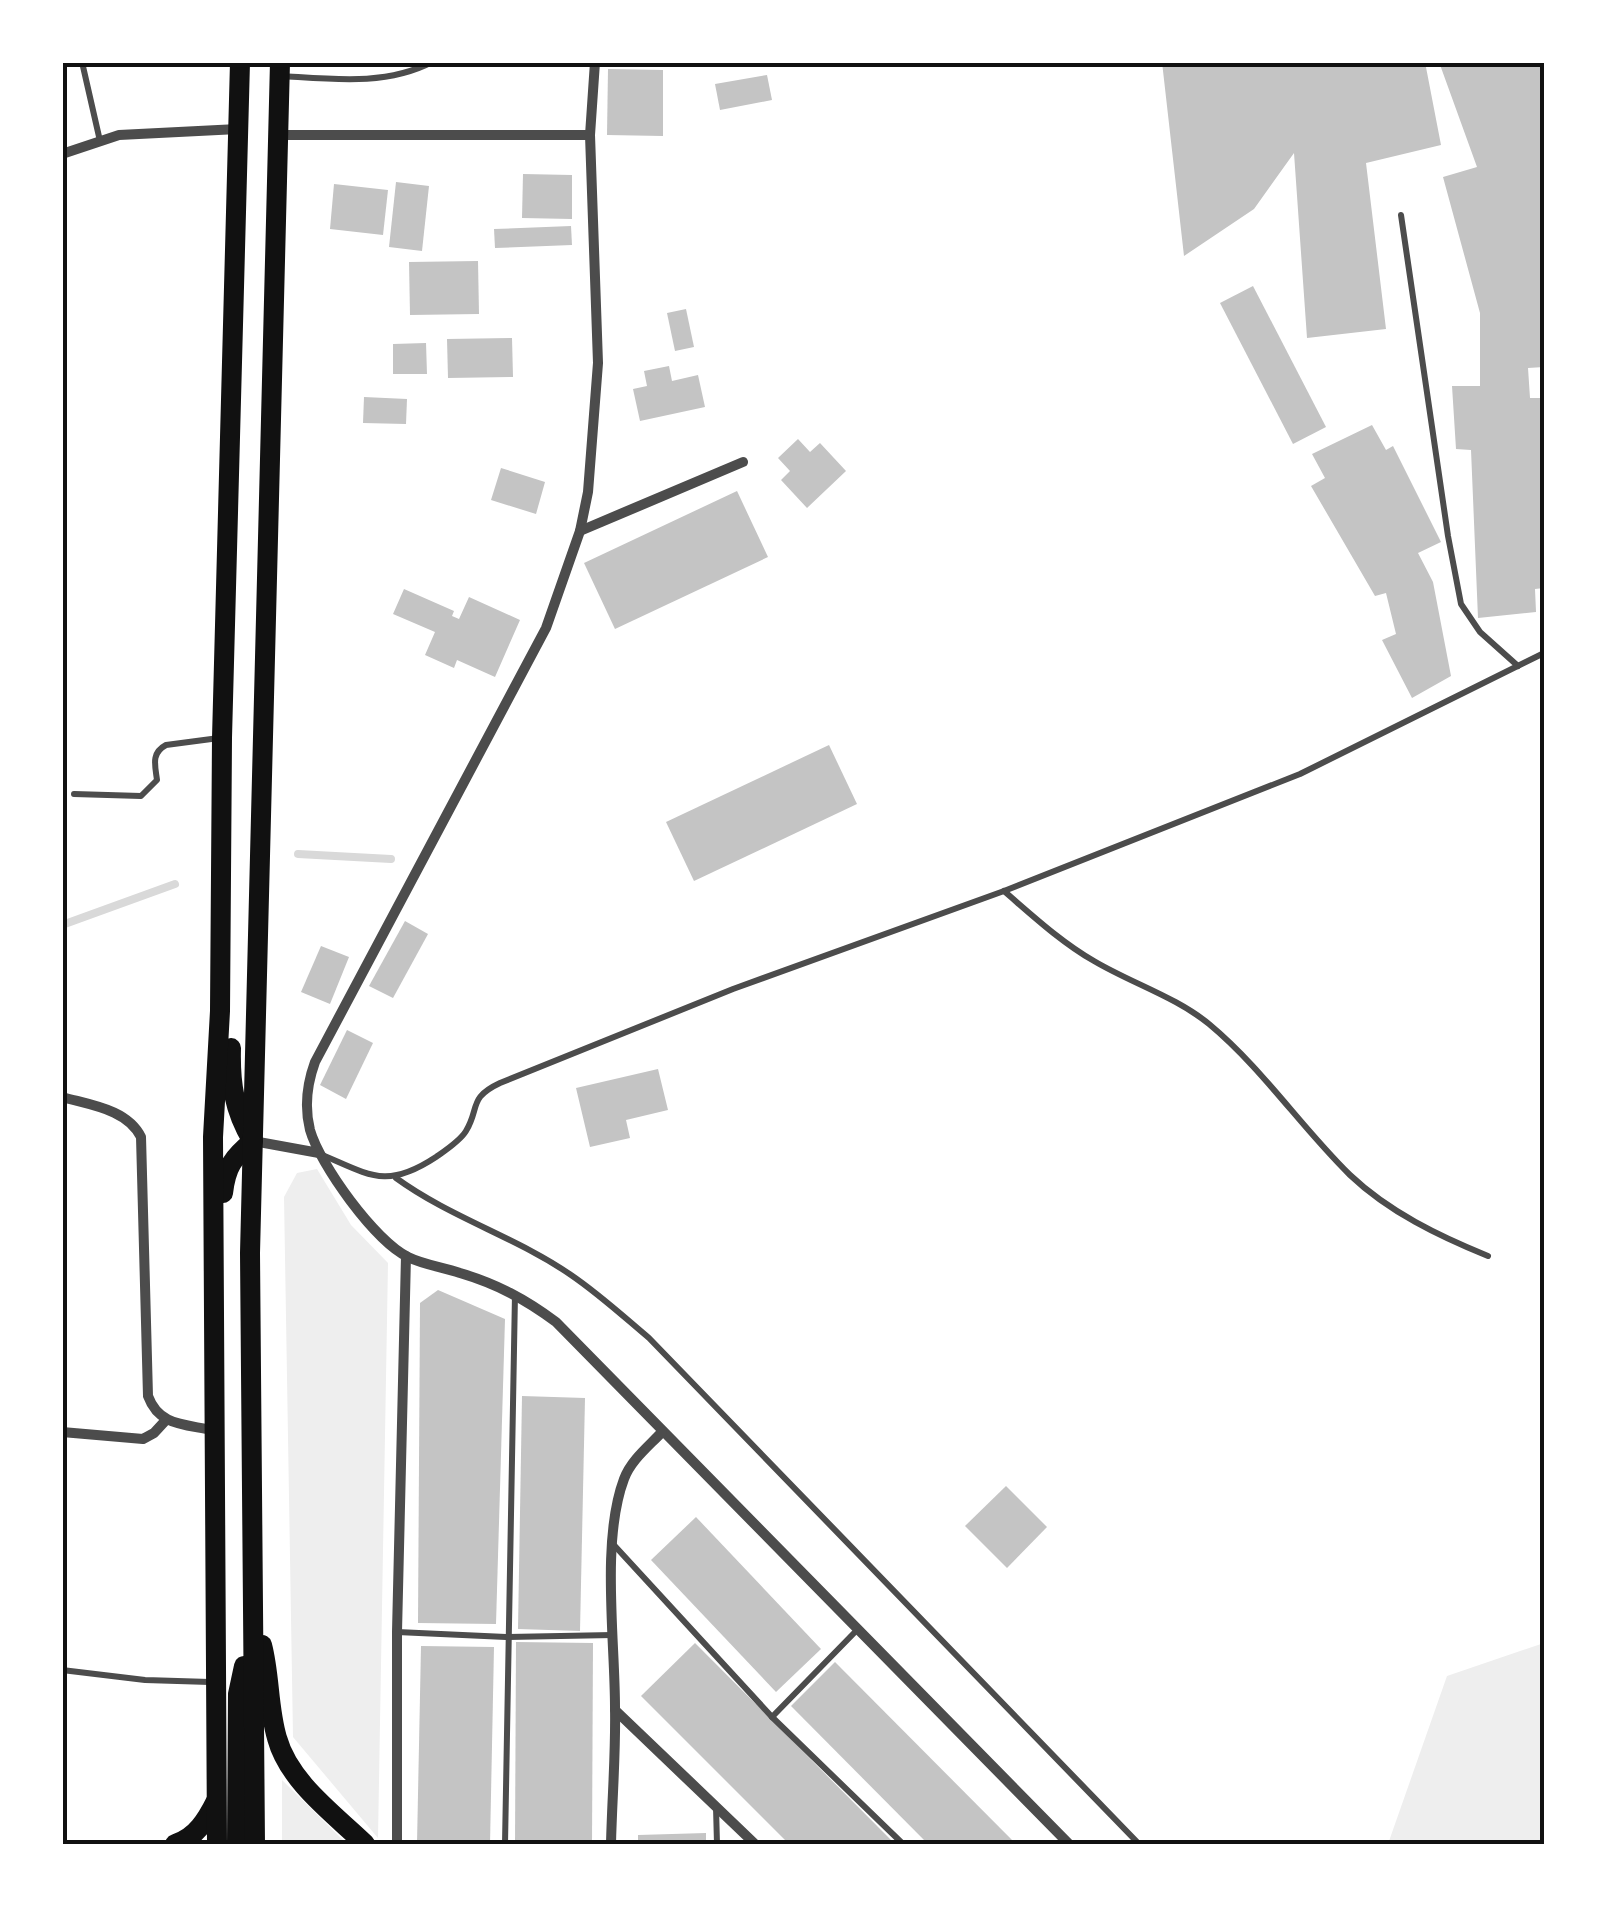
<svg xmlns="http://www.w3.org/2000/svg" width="1607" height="1907" viewBox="0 0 1607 1907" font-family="'Roboto Condensed',sans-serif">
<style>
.green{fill:#eee}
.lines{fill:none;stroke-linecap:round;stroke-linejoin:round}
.stream{stroke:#d9d9d9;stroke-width:8}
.building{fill:#c4c4c4}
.service{stroke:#4c4c4c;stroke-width:6}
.minor{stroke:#4c4c4c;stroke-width:10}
.trunk{stroke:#111;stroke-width:20}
.neatline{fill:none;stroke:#111;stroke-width:4}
</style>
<rect width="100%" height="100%" fill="#fff"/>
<!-- green -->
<g class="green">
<path d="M317 1169 351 1225 388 1263 378 1838 293 1737 284 1197 297 1173Z"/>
<path d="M1544 1643V1844H1388L1447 1676Z"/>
<path d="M282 1780 347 1844H282Z"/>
</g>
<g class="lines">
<!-- stream -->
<g class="stream">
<path d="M298 854 391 859"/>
<path d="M62 925 175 884"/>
</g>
</g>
<!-- building -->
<g class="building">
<path d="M1162 62H1425L1441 145 1366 163 1386 329 1307 338 1294 153 1254 209 1184 256Z"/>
<path d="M1439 62H1544V367L1528 368 1530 398H1544V588L1535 589 1536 612 1478 618 1471 450 1456 449 1452 386H1480V313L1443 177 1477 167Z"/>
<path d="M608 69 663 70V136L607 135Z"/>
<path d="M767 75 772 100 720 110 715 84Z"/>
<path d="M523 174 572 175V219L522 218Z"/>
<path d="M396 182 429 186 422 251 389 247Z"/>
<path d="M334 184 388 190 383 235 330 229Z"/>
<path d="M571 226 572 245 495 248 494 229Z"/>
<path d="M478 261 479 314 410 315 409 262Z"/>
<path d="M1253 286 1326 427 1293 444 1220 303Z"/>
<path d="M686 309 694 347 675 351 667 313Z"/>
<path d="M512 338 513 377 448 378 447 339Z"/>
<path d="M426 343 427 374H393V344Z"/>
<path d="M669 366 672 381 698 375 705 407 640 421 633 389 647 386 644 371Z"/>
<path d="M364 397 407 399 406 424 363 423Z"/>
<path d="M1372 425 1386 450 1393 446 1441 542 1418 553 1433 582 1451 676 1412 698 1382 640 1396 634 1386 593 1375 596 1311 486 1325 478 1312 454Z"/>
<path d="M798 439 810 452 820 443 846 471 807 508 781 480 790 471 778 458Z"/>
<path d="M501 468 545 482 536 514 491 500Z"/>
<path d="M737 491 768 557 615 629 584 563Z"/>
<path d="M404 589 454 611 452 616 459 619 469 597 520 620 495 677 457 660 454 668 425 655 435 632 393 614Z"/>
<path d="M829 745 857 804 694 881 666 822Z"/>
<path d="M405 921 428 934 393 998 369 986Z"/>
<path d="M321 946 349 957 330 1004 301 992Z"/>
<path d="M347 1030 373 1043 346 1099 320 1085Z"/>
<path d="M658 1069 668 1110 626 1120 630 1138 590 1147 576 1088Z"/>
<path d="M438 1290 505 1319 496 1624 418 1623 420 1303Z"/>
<path d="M522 1396 585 1398 580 1631 518 1629Z"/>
<path d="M1006 1486 1047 1527 1007 1568 965 1526Z"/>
<path d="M696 1517 821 1649 776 1692 651 1560Z"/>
<path d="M516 1642 593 1643 592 1844H515Z"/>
<path d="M695 1643 895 1844H789L641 1696Z"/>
<path d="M421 1646 494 1647 490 1844H417Z"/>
<path d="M835 1662 1016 1844H928L791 1706Z"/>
<path d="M706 1833V1844H638V1835Z"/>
</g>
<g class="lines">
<!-- service -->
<g class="service">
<path d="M82 62 100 141"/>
<path d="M281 76C332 79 386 86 432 62"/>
<path d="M1401 215 1448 536 1461 604 1480 632 1518 666"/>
<path d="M74 794 141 796 157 780C155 765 151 753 166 745L219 738"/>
<path d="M1004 891C1033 916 1061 942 1094 961 1131 983 1176 997 1209 1024 1262 1068 1301 1127 1350 1175 1389 1212 1439 1236 1488 1256"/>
<path d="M320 1154C370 1175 386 1190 436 1157 446 1150 460 1141 466 1131 480 1108 468 1098 500 1083L733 989 1004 891 1300 774 1544 653"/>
<path d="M396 1178C451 1218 516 1237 571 1275 599 1294 624 1317 649 1338L1139 1844"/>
<path d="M613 1544 772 1717 903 1844"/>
<path d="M397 1632 506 1637 613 1635"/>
<path d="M62 1670 145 1680 210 1682"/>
<path d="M772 1717 856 1631"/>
<path d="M716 1807 717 1844"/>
<path d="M505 1844 515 1294"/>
</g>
<!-- minor -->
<g class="minor">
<path d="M595 62 590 135 598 363 588 492 580 531 546 628 315 1062C307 1084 304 1106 310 1130 320 1165 375 1241 408 1257 424 1265 443 1267 460 1273 497 1284 525 1299 556 1322L1069 1844"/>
<path d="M278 135H590"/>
<path d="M62 154 119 135 238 129"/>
<path d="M580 531 743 462"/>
<path d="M62 1097C90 1105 127 1109 141 1137L148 1396C159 1426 184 1424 212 1430"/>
<path d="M253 1141 319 1153"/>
<path d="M62 1432 143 1439 154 1433 166 1420"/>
<path d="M615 1710 755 1844"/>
<path d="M397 1844V1632L406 1256"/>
<path d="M611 1844C612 1799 616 1753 615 1707 615 1641 601 1540 624 1479 631 1460 649 1446 662 1432"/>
</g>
<!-- trunk -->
<g class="trunk">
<path d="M231 1048C230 1083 234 1110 252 1140"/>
<path d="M223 1193C226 1167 233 1157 253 1141"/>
<path d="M262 1645C270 1675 268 1708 277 1738 289 1782 334 1814 365 1844"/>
<path d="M175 1844C196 1838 207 1819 216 1801"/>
<path d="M217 1844 213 1137 220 1011 222 738 240 62"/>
<path d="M237 1844 238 1694 244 1666"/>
<path d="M255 1844 250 1253 280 62"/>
</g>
</g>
<!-- border -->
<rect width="1607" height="1907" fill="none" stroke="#ffffff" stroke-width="130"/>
<rect x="65" y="65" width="1477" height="1777" class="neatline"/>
</svg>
